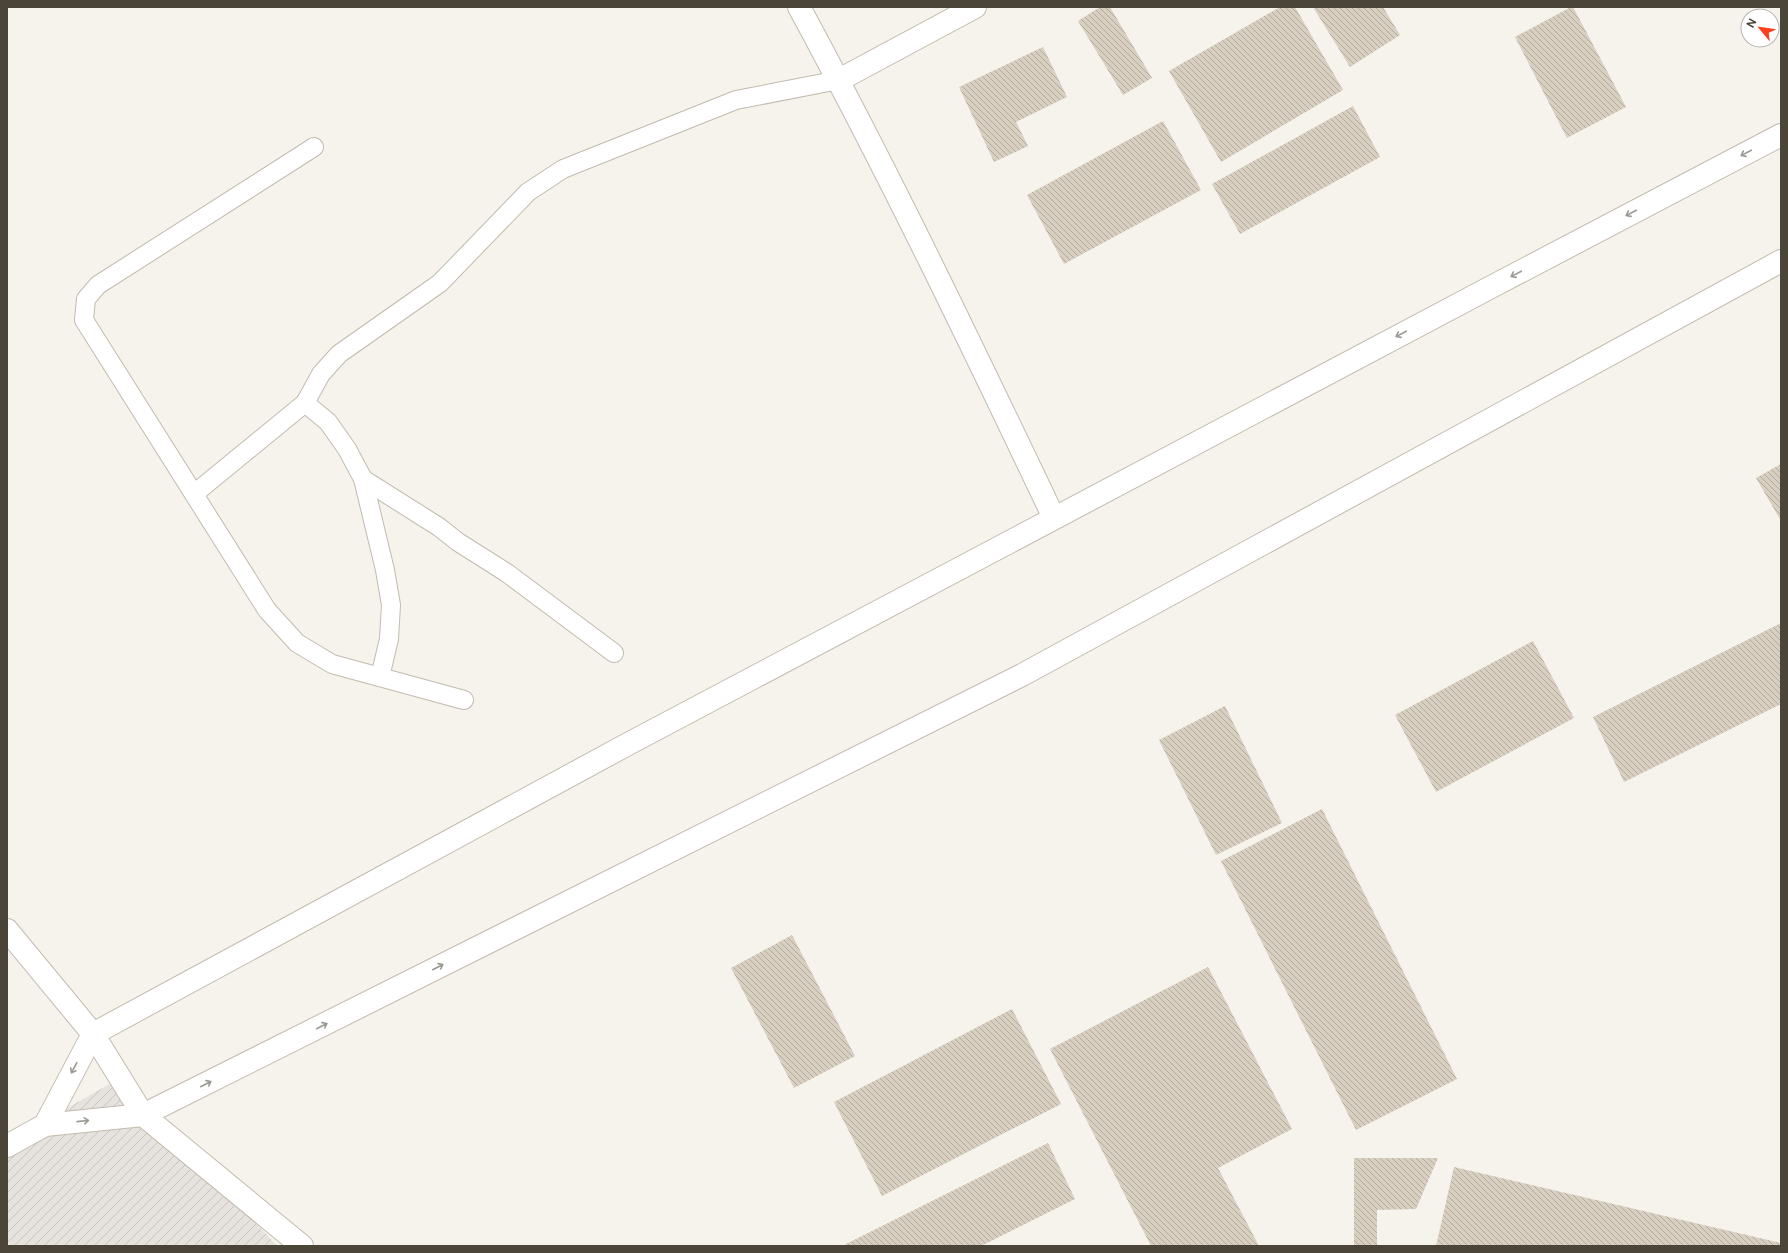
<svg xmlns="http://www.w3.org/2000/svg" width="1788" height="1253" viewBox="0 0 1788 1253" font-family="'Public Sans',sans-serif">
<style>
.industrial{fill:url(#industrial-furrows)}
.building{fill:url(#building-back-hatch)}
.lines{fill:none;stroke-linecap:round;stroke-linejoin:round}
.service-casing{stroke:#c2bbae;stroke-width:20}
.minor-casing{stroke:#c2bbae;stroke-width:24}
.service{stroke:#fff;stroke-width:18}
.minor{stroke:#fff;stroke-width:22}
.oneway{stroke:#9c9892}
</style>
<defs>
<pattern id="industrial-furrows" width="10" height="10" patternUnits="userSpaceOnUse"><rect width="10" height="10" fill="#e6e2dd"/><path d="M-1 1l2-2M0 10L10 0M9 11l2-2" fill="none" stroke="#c7c3be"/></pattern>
<pattern id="building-back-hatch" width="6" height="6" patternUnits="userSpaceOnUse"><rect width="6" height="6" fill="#d8cfc1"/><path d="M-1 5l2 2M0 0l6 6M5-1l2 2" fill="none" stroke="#b1aa9e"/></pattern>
</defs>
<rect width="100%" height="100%" fill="#f6f3ec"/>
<!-- industrial -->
<path class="industrial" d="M122 1077 277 1246H7V1142Z"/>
<!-- building -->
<g class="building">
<path d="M1100 7H1110L1152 78 1123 95 1078 21Z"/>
<path d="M1280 7H1295L1343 90 1221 162 1169 71Z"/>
<path d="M1313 7H1383L1400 35 1350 67Z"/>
<path d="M1571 7H1573L1626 107 1567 138 1515 37Z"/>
<path d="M1043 47 1067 97 1016 122 1028 146 994 162 959 87Z"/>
<path d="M1353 106 1380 157 1240 234 1212 184Z"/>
<path d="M1163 121 1201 190 1064 264 1027 195Z"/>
<path d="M1781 464V521L1756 478Z"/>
<path d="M1781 623V704L1624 782 1593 717Z"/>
<path d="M1533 641 1574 718 1436 792 1395 715Z"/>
<path d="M1225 706 1282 823 1216 855 1159 740Z"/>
<path d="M1322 809 1457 1079 1356 1130 1221 861Z"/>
<path d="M792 935 855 1056 794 1088 731 968Z"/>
<path d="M1208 967 1292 1129 1218 1168 1259 1246H1151L1050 1049Z"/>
<path d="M1012 1009 1061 1104 882 1196 834 1102Z"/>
<path d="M1048 1143 1075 1199 981 1246H842Z"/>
<path d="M1354 1158H1438L1416 1209 1377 1210V1246H1354Z"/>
<path d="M1454 1167 1781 1243V1246H1436Z"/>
</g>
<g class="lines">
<defs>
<g id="service">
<path d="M314 147 98 285 86 299 84 320 267 610 297 643 332 664 464 700"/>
<path d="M305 403 328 422 347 449 363 479 385 570 391 605 389 639 380 677"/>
<path d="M363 479 439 527 458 542 507 573 614 653"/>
<path d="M194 494 305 403 321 374 339 354 440 283 528 192 563 169 736 100 839 80"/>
</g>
<g id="minor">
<path d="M799 7C890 175 972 346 1054 518"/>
<path d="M839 80 975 7"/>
<path d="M7 930 93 1034 143 1115 302 1246"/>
<path d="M45 1125 93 1034 628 744 1493 286 1781 135"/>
<path d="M7 1146 45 1125 143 1115 1022 675 1781 261"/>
</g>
</defs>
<!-- service casing -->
<use href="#service" class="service-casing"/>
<!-- minor casing -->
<use href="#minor" class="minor-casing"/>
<!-- service -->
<use href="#service" class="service"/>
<!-- minor -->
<use href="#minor" class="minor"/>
</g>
<!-- one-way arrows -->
<defs><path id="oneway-shaft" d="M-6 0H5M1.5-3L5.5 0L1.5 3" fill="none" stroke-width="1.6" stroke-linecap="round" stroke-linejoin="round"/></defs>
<g class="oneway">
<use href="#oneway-shaft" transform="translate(1746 153) rotate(152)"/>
<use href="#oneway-shaft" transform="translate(1631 213) rotate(152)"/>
<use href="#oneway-shaft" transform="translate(1516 274) rotate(152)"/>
<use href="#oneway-shaft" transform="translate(1401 334) rotate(152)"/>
<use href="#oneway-shaft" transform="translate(438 967) rotate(-27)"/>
<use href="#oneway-shaft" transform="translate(322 1026) rotate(-27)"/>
<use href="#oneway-shaft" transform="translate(74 1068) rotate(118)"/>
<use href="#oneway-shaft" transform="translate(206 1084) rotate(-27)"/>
<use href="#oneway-shaft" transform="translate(83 1121) rotate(-6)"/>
</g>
<!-- border -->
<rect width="1788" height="1253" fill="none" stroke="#4b4439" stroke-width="16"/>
<!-- north arrow -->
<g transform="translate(1760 28) rotate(299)"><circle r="19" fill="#ffffff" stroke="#b7b4b0"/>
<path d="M0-3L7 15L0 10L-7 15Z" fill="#fc3f1d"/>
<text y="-6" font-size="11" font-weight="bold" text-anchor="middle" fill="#4b4439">N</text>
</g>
</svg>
